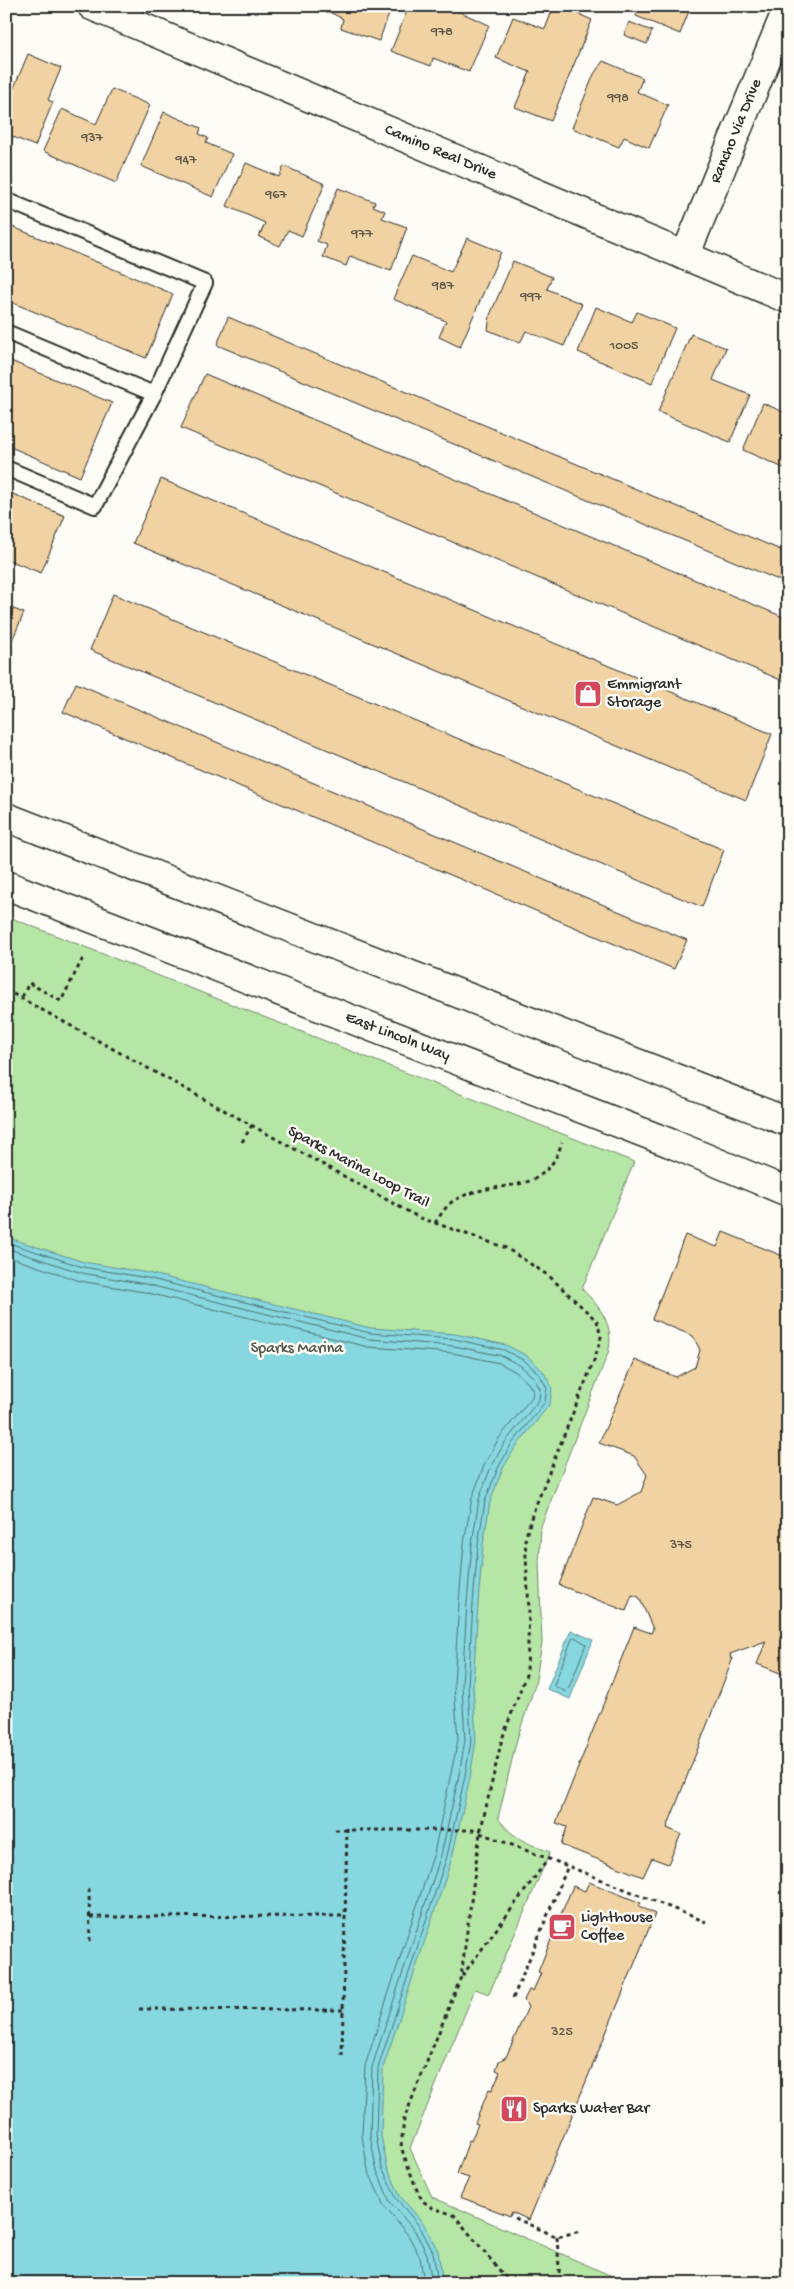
<svg xmlns="http://www.w3.org/2000/svg" width="794" height="2289" viewBox="0 0 794 2289" font-family="'Gochi Hand',sans-serif">
<style>
.green{fill:#b6e6a5;stroke:#708868}
.water{fill:#86d7df;stroke:#629297}
.lines{fill:none;stroke-linecap:round;stroke-linejoin:round}
.shore{stroke:#4f7073;stroke-width:1}
.building{fill:#f0d2a3;stroke:#2b2b2b}
.lane-casing{stroke:#2b2b2b;stroke-width:18}
.street-casing{stroke:#2b2b2b;stroke-width:31}
.secondary-casing{stroke:#2b2b2b;stroke-width:31}
.path{stroke:#2b2b2b;stroke-width:3;stroke-dasharray:4 4;stroke-linecap:butt}
.lane{stroke:#fdfcf7;stroke-width:14}
.street{stroke:#fdfcf7;stroke-width:28}
.secondary{stroke:#fdfcf7;stroke-width:28}
.labels{text-anchor:middle;dominant-baseline:central;stroke-width:5;stroke-linejoin:round;paint-order:stroke}
.number-label{font-size:14px;fill:#5c5549}
.street-label{font-size:16px;fill:#2b2b2b;stroke:#fdfcf7}
.poi-label{font-size:16px;fill:#2b2b2b;stroke:#fdfcf7;text-anchor:start}
.park-label{font-size:16px;fill:#4e5a4a;stroke:#fdfcf7}
</style>
<rect width="100%" height="100%" fill="#fdfcf7"/>
<filter id="ink" filterUnits="userSpaceOnUse"><feTurbulence type="fractalNoise" baseFrequency=".02" numOctaves="2"/><feDisplacementMap in="SourceGraphic" scale="10" xChannelSelector="R" yChannelSelector="G"/><feConvolveMatrix kernelMatrix="1 2 1 2 8 2 1 2 1" color-interpolation-filters="sRGB"/></filter>
<g filter="url(#ink)">
<!-- green -->
<path class="green" d="M6 916 634 1162 582 1289C601 1307 615 1327 608 1353L541 1526 539 1562 542 1643 535 1685 517 1739 498 1818C513 1839 527 1843 550 1852L489 1994 475 1989 410 2148 432 2197 614 2277 612 2283H6Z"/>
<!-- water -->
<g class="water">
<path d="M6 1237 84 1262 148 1273 371 1328 455 1334 506 1345 527 1356 543 1371 552 1387 550 1404 515 1448 502 1470 490 1502 483 1545 478 1604 473 1685 476 1741 470 1777 452 1858 383 2068 381 2136 387 2166 400 2196 424 2224 438 2251 443 2283H6Z"/>
<path d="M571 1630 593 1640 570 1699 547 1689Z"/>
</g>
<g class="lines">
<!-- shore -->
<g class="shore">
<path d="M6 1242 83 1267 147 1278 370 1333 454 1339 504 1350 525 1361 539 1374 547 1388 545 1402 511 1445 498 1468 485 1501 478 1544 473 1603 468 1685 471 1741 465 1776 447 1856 378 2068 376 2136 382 2167 396 2198 420 2227 433 2252 438 2283"/>
<path d="M6 1248 82 1273 145 1284 369 1339 454 1346 502 1356 521 1366 534 1378 540 1389 539 1400 506 1441 492 1464 479 1499 472 1544 467 1603 462 1685 465 1740 459 1775 441 1855 372 2067 370 2136 376 2168 390 2202 415 2231 427 2254 432 2283"/>
<path d="M6 1256 80 1281 144 1292 368 1347 453 1353 499 1363 516 1372 528 1383 533 1391 532 1397 499 1438 485 1463 472 1498 464 1543 459 1602 454 1685 458 1740 451 1773 434 1853 365 2066 362 2136 368 2170 384 2206 408 2235 420 2257 424 2283"/>
<path d="M575 1637 586 1644 568 1690 566 1692 556 1687 554 1685 572 1639Z"/>
</g>
</g>
<!-- building -->
<g class="building">
<path d="M318 6H392L379 41 341 28 343 19Z"/>
<path d="M409 6H437L450 11 451 8 489 25 469 72 433 58 431 66 391 51Z"/>
<path d="M554 6H560L592 20 551 121 515 107 530 72 496 58 513 17 545 29Z"/>
<path d="M640 6H691L680 34 636 16Z"/>
<path d="M629 22 652 31 647 44 624 35Z"/>
<path d="M28 54 61 68 48 100 53 102 35 146 6 134V88L13 90Z"/>
<path d="M603 61 643 78 637 92 668 105 649 148 624 137 619 147 572 128 594 74Z"/>
<path d="M112 89 150 105 116 183 43 151 62 109 96 124Z"/>
<path d="M164 112 201 128 199 134 208 138 206 143 232 154 213 197 141 166Z"/>
<path d="M246 163 279 177 284 166 325 184 302 236 288 230 280 246 259 237 265 223 227 206Z"/>
<path d="M338 188 375 202 373 206 385 211 382 218 407 227 391 271 350 256 346 266 323 257 327 245 317 241Z"/>
<path d="M6 224 173 294 146 358 6 300Z"/>
<path d="M467 238 501 252 460 347 439 337 446 321 393 299 412 256 451 272Z"/>
<path d="M513 261 552 277 547 289 582 304 564 346 526 331 520 343 488 330 490 315Z"/>
<path d="M596 307 632 322 637 312 675 328 652 383 578 352Z"/>
<path d="M228 317 788 553V584L217 345Z"/>
<path d="M691 334 726 348 713 380 750 395 730 442 658 412Z"/>
<path d="M6 359 112 403 80 477 6 445Z"/>
<path d="M205 374 788 619V683L181 428Z"/>
<path d="M763 403 788 414V470L743 450Z"/>
<path d="M161 479 772 734 746 800 133 543Z"/>
<path d="M6 491 65 516 41 573 6 559Z"/>
<path d="M113 594 724 850 702 907 90 650Z"/>
<path d="M6 606 24 613 6 654Z"/>
<path d="M76 683 687 940 674 969 63 712Z"/>
<path d="M723 1232 788 1258V1676L757 1664 766 1641 730 1654 731 1659 733 1658 667 1828 681 1834 668 1864 652 1858 643 1877 561 1845 567 1827 556 1823 634 1627 651 1633 653 1629 639 1597 632 1595 626 1611 559 1585 593 1497 617 1505 641 1492 647 1475 634 1456 599 1443 635 1360 676 1377 695 1367 700 1350 693 1336 652 1319 685 1235 717 1247Z"/>
<path d="M589 1882 641 1903 639 1906 655 1914 529 2220 512 2212 510 2216 460 2197 469 2178 457 2174 469 2140 471 2141 478 2124 475 2123 489 2089 492 2090 500 2072 496 2070 499 2061 506 2057 528 2007 524 2000 529 1990 533 1991 541 1973 538 1972 552 1937 555 1938 561 1923 558 1921 573 1886 585 1891Z"/>
</g>
<g class="lines">
<defs>
<g id="lane">
<path d="M6 200 205 283 154 394"/>
<path d="M6 332 154 394 95 506 6 468"/>
</g>
<g id="street">
<path id="s1" d="M92 6 788 299"/>
<path id="s2" d="M685 256 788 7"/>
</g>
<g id="secondary">
<path d="M6 817 788 1122"/>
<path id="s3" d="M6 885 670 1143 788 1192"/>
</g>
</defs>
<!-- lane casing -->
<use href="#lane" class="lane-casing"/>
<!-- street casing -->
<use href="#street" class="street-casing"/>
<!-- secondary casing -->
<use href="#secondary" class="secondary-casing"/>
<!-- path -->
<g class="path">
<path d="M6 990 418 1217 506 1248 549 1276 597 1321 601 1337 595 1358 532 1515 525 1540 529 1609 527 1672 502 1739 480 1833 461 1977 404 2119 401 2147 418 2193 424 2202 433 2208 454 2215 510 2283"/>
<path d="M22 997 29 983 61 1001 84 956"/>
<path d="M242 1142 252 1125"/>
<path d="M435 1223C440 1216 447 1204 455 1200 498 1176 544 1201 562 1142"/>
<path d="M335 1830H481"/>
<path d="M480 1833 568 1866 706 1922"/>
<path d="M89 1889 90 1943"/>
<path d="M90 1917 345 1916"/>
<path d="M462 1976 549 1858"/>
<path d="M513 1998 568 1866"/>
<path d="M139 2009 343 2010"/>
<path d="M342 2056 347 1828"/>
<path d="M515 2218 557 2237 580 2231"/>
<path d="M557 2237 560 2283"/>
</g>
<!-- lane -->
<use href="#lane" class="lane"/>
<!-- street -->
<use href="#street" class="street"/>
<!-- secondary -->
<use href="#secondary" class="secondary"/>
</g>
</g>
<!-- icons -->
<defs>
<symbol id="shop-square" viewBox="-11 -11 22 22"><rect x="-9" y="-9" width="18" height="18" rx="4" fill="#d1495b" stroke="#fdfcf7"/><path d="M-5-2.5h2.3a2.7 3.5 0 0 1 5.4 0H5L5.5 6h-11ZM-1.5-2.5h3a1.5 2.3 0 0 0-3 0Z" fill="#fff"/></symbol>
<symbol id="cafe-square" viewBox="-11 -11 22 22"><rect x="-9" y="-9" width="18" height="18" rx="4" fill="#d1495b" stroke="#fdfcf7"/><path d="M-5.5-4.5H6V0H3Q3 3.5 0 3.5H-2.5Q-5.5 3.5-5.5 0ZM3-3.2v2h1.7v-2ZM-6 4.5H4V6H-6Z" fill="#fff"/></symbol>
<symbol id="restaurant-square" viewBox="-11 -11 22 22"><rect x="-9" y="-9" width="18" height="18" rx="4" fill="#d1495b" stroke="#fdfcf7"/><path d="M-5-6h1v4h1v-4h1v4h1v-4h1v5L-1.5 .5V6h-2V.5L-5-1ZM5-6V6H3V1.5H1.5Q1.5-4 5-6Z" fill="#fff"/></symbol>
</defs>
<g fill-rule="evenodd">
<use href="#shop-square" x="572" y="678" width="32" height="32"/>
<use href="#cafe-square" x="546" y="1911" width="32" height="32"/>
<use href="#restaurant-square" x="498" y="2093" width="32" height="32"/>
</g>
<g class="labels">
<!-- number labels -->
<g class="number-label">
<text x="442" y="32">978</text>
<text x="618" y="98">998</text>
<text x="92" y="138">937</text>
<text x="186" y="160">947</text>
<text x="276" y="195">967</text>
<text x="362" y="234">977</text>
<text x="443" y="286">987</text>
<text x="531" y="297">997</text>
<text x="624" y="346">1005</text>
<text x="681" y="1545">375</text>
<text x="562" y="2032">325</text>
</g>
<!-- street labels -->
<g class="street-label">
<text stroke="none"><textPath href="#s2" startOffset="135">Rancho Via Drive</textPath></text>
<text stroke="none"><textPath href="#s1" startOffset="378">Camino Real Drive</textPath></text>
<text stroke="none"><textPath href="#s3" startOffset="420">East Lincoln Way</textPath></text>
<text transform="translate(358 1168) rotate(28)">Sparks Marina Loop Trail</text>
</g>
<!-- poi labels -->
<g class="poi-label">
<text x="607" y="685">Emmigrant<tspan x="607" dy="18">Storage</tspan></text>
<text x="581" y="1918">Lighthouse<tspan x="581" dy="18">Coffee</tspan></text>
<text x="533" y="2109">Sparks Water Bar</text>
</g>
<!-- park labels -->
<g class="park-label">
<text x="297" y="1349">Sparks Marina</text>
</g>
</g>
<!-- margin -->
<rect width="794" height="2289" fill="none" stroke="#fdfcf7" stroke-width="25"/>
<rect x="12" y="12" width="769" height="2264" fill="none" stroke="#2b2b2b" stroke-width="2" filter="url(#ink)"/>
</svg>
